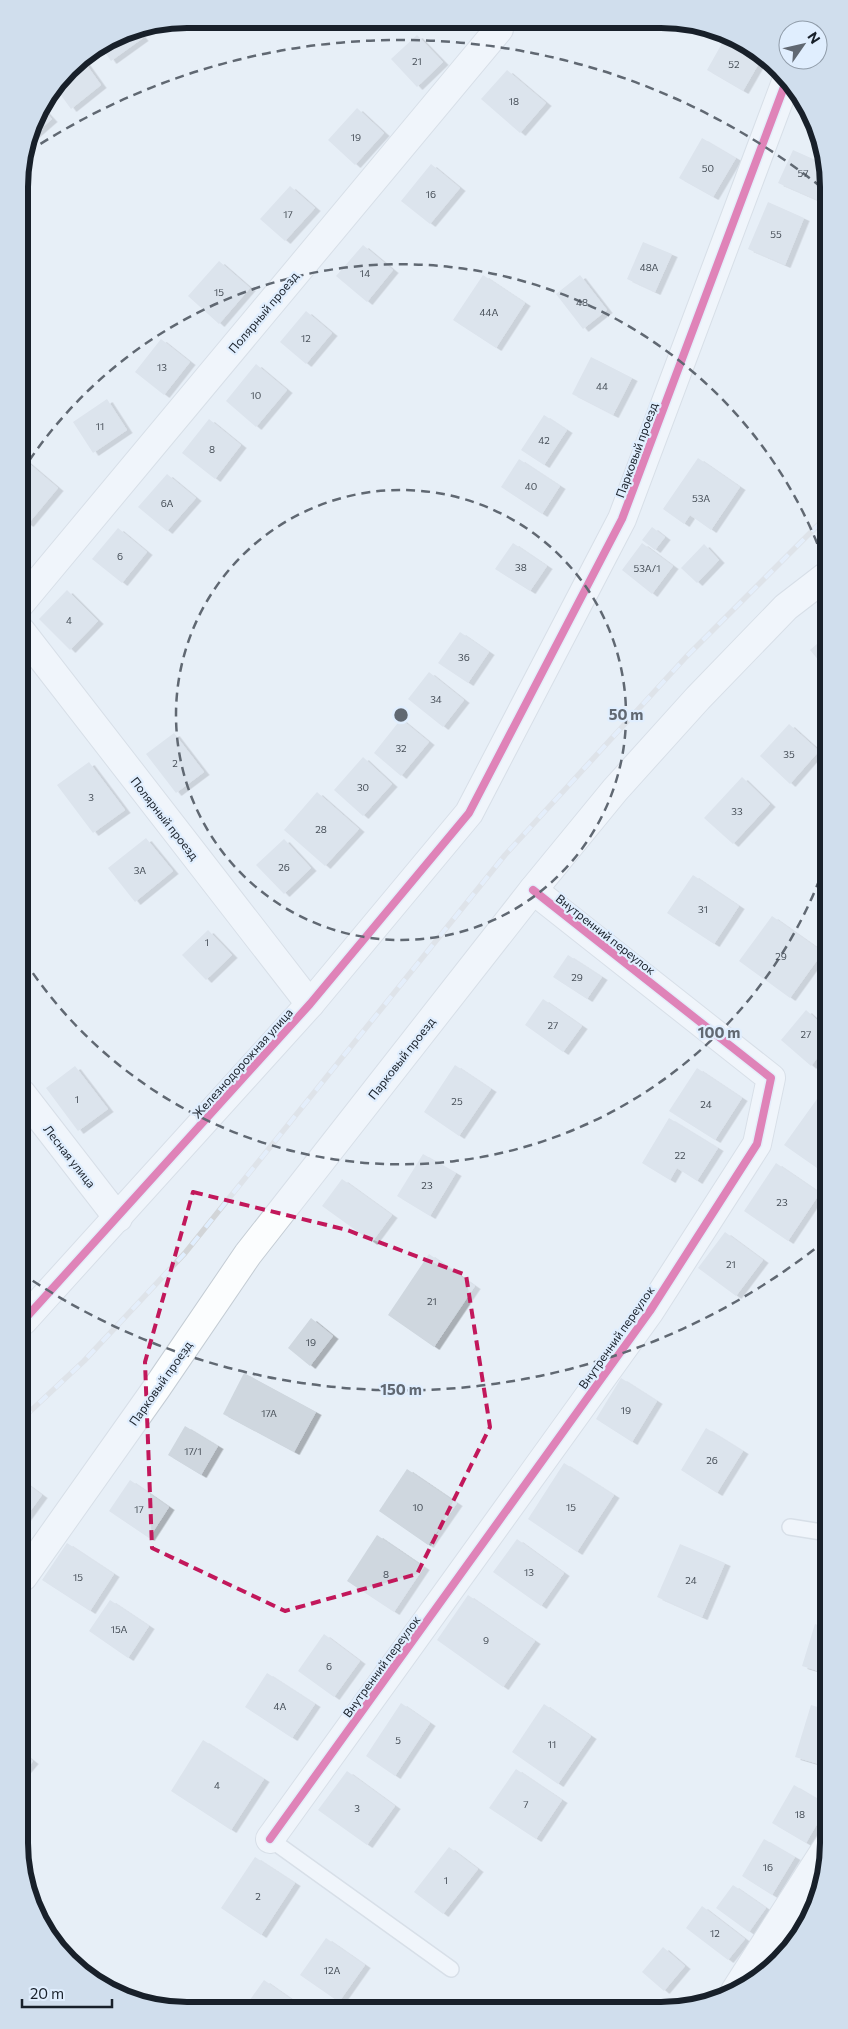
<svg xmlns="http://www.w3.org/2000/svg" width="848" height="2029" viewBox="0 0 848 2029" font-family="Commissioner,sans-serif">
<style>
.building{fill:#cfd7df;filter:url(#shadow)}
.lines{fill:none;stroke-linecap:round;stroke-linejoin:round}
.service-casing{stroke:#c4ccd4;stroke-width:18}
.minor-casing{stroke:#c4ccd4;stroke-width:30}
.service{stroke:#fbfdfe;stroke-width:15}
.minor{stroke:#fbfdfe;stroke-width:28}
.rail-casing{stroke:#d2d5d8;stroke-width:5.5}
.rail{stroke:#e0eefe;stroke-width:4;stroke-dasharray:11;stroke-linecap:butt}
.cycleway-casing{stroke:#e0eefe;stroke-width:11}
.cycleway{stroke:#d6006c;stroke-width:8}
.marked{fill:none;stroke:#c2185b;stroke-width:4;stroke-dasharray:10 6;stroke-linejoin:round}
.ring{fill:none;stroke:#606872;stroke-width:2.5;stroke-dasharray:9 6}
.labels{text-anchor:middle;dominant-baseline:central;stroke-width:4.5;stroke-linejoin:round;paint-order:stroke}
.number-label{font-size:10px;fill:#474f58}
.street-label{font-size:12px;fill:#18202a;stroke:#e0eefe}
.rim{fill:none;stroke:#18202a;stroke-width:6}
.centre{fill:#606872;stroke:#e0eefe;stroke-width:2.5}
.ring-label{font-size:15px;text-anchor:middle;font-weight:bold;fill:#606872;stroke:#e0eefe;stroke-width:4.5;stroke-linejoin:round;paint-order:stroke}
</style>
<defs>
<filter id="shadow"><feDropShadow dx="5.5" dy="3" stdDeviation="0" flood-color="#0004"/></filter>
</defs>
<rect width="100%" height="100%" fill="#e7eff7"/>
<!-- building -->
<g class="building">
<path d="M136 29 143 38 111 61 100 45 122 31Z"/>
<path d="M417 35 443 62 417 87 391 59Z"/>
<path d="M725 38 762 58 743 91 707 70Z"/>
<path d="M81 57 101 85 71 109 55 87 76 60Z"/>
<path d="M507 70 546 103 520 133 481 99Z"/>
<path d="M40 106 52 119 29 139 36 112Z"/>
<path d="M357 108 384 133 355 165 328 140Z"/>
<path d="M702 138 736 158 713 197 679 178Z"/>
<path d="M793 150 824 164V203L778 183Z"/>
<path d="M431 164 460 188 430 224 401 201Z"/>
<path d="M290 186 315 208 285 241 260 219Z"/>
<path d="M768 202 804 218 785 265 748 249Z"/>
<path d="M643 242 672 254 655 292 627 279Z"/>
<path d="M363 245 393 270 367 302 336 276Z"/>
<path d="M219 261 250 288 219 324 188 296Z"/>
<path d="M483 275 525 303 496 348 453 320Z"/>
<path d="M580 275 607 310 583 329 556 294Z"/>
<path d="M306 311 332 333 306 364 280 342Z"/>
<path d="M161 339 190 362 164 395 135 372Z"/>
<path d="M591 357 632 378 613 415 572 394Z"/>
<path d="M256 364 287 390 256 427 226 401Z"/>
<path d="M107 399 127 430 93 453 73 422Z"/>
<path d="M544 415 567 430 544 465 521 450Z"/>
<path d="M209 419 241 445 215 479 182 453Z"/>
<path d="M698 458 740 487 711 530 690 515 684 524 663 509Z"/>
<path d="M519 459 560 486 542 514 501 487Z"/>
<path d="M25 460 58 488 28 524 20 518V465Z"/>
<path d="M167 474 196 498 167 531 138 507Z"/>
<path d="M652 527 665 537 655 550 642 540Z"/>
<path d="M118 528 147 552 122 583 92 559Z"/>
<path d="M513 543 547 566 530 591 495 569Z"/>
<path d="M642 543 673 566 652 594 622 570Z"/>
<path d="M704 544 719 560 697 583 681 568Z"/>
<path d="M67 590 98 621 70 650 39 619Z"/>
<path d="M460 632 489 652 468 683 438 663Z"/>
<path d="M825 637V668L810 650Z"/>
<path d="M429 672 464 700 443 727 408 699Z"/>
<path d="M401 719 429 742 401 776 374 753Z"/>
<path d="M789 724 819 751 790 784 760 756Z"/>
<path d="M174 733 204 772 176 793 146 754Z"/>
<path d="M363 757 392 784 363 816 334 790Z"/>
<path d="M89 762 125 810 93 833 57 785Z"/>
<path d="M742 777 770 804 733 844 704 818Z"/>
<path d="M317 792 359 829 325 866 284 830Z"/>
<path d="M146 838 173 871 135 902 108 868Z"/>
<path d="M284 839 311 868 284 894 256 865Z"/>
<path d="M693 875 739 906 714 944 667 913Z"/>
<path d="M772 916 823 952 790 998 739 961Z"/>
<path d="M208 930 232 955 206 980 182 955Z"/>
<path d="M568 955 602 977 587 999 553 977Z"/>
<path d="M543 999 582 1026 563 1052 525 1025Z"/>
<path d="M806 1010 826 1028V1047L811 1066 781 1040Z"/>
<path d="M455 1065 491 1089 459 1136 424 1112Z"/>
<path d="M75 1066 108 1109 78 1131 46 1088Z"/>
<path d="M697 1068 742 1098 715 1140 669 1111Z"/>
<path d="M827 1085V1175L784 1145Z"/>
<path d="M669 1118 718 1148 697 1181 677 1168 670 1180 642 1163Z"/>
<path d="M423 1154 456 1173 430 1216 397 1196Z"/>
<path d="M776 1163 820 1193 788 1241 744 1211Z"/>
<path d="M342 1179 392 1215 372 1242 322 1206Z"/>
<path d="M725 1232 763 1260 736 1296 698 1268Z"/>
<path d="M429 1254 475 1286 434 1347 388 1315Z"/>
<path d="M311 1318 333 1336 310 1366 288 1348Z"/>
<path d="M244 1373 316 1412 294 1452 223 1414Z"/>
<path d="M621 1378 657 1401 632 1442 596 1419Z"/>
<path d="M185 1426 218 1446 201 1475 168 1455Z"/>
<path d="M706 1428 743 1451 717 1493 681 1470Z"/>
<path d="M564 1463 614 1495 577 1552 528 1519Z"/>
<path d="M407 1469 457 1503 428 1545 379 1511Z"/>
<path d="M130 1480 169 1507 149 1538 109 1511Z"/>
<path d="M23 1481 42 1495 23 1521Z"/>
<path d="M377 1535 424 1567 394 1612 347 1581Z"/>
<path d="M517 1539 564 1573 541 1606 493 1572Z"/>
<path d="M67 1543 114 1574 90 1611 42 1580Z"/>
<path d="M680 1544 725 1563 702 1617 657 1597Z"/>
<path d="M468 1595 535 1641 503 1687 437 1640Z"/>
<path d="M110 1600 149 1626 128 1658 89 1631Z"/>
<path d="M815 1624 828 1629V1674L802 1666Z"/>
<path d="M324 1634 360 1661 334 1697 298 1671Z"/>
<path d="M267 1673 315 1704 292 1738 245 1707Z"/>
<path d="M401 1703 430 1723 395 1776 366 1756Z"/>
<path d="M544 1704 591 1736 558 1784 512 1752Z"/>
<path d="M811 1705 828 1710 829 1767 795 1757Z"/>
<path d="M203 1740 264 1779 231 1830 171 1791Z"/>
<path d="M24 1754 33 1761 24 1772Z"/>
<path d="M516 1769 562 1800 536 1839 489 1808Z"/>
<path d="M347 1771 395 1806 367 1845 318 1810Z"/>
<path d="M794 1785 828 1805 806 1843 772 1823Z"/>
<path d="M764 1839 795 1857 772 1895 742 1876Z"/>
<path d="M449 1847 478 1869 443 1914 414 1892Z"/>
<path d="M255 1857 295 1883 261 1935 221 1908Z"/>
<path d="M733 1885 766 1908 749 1932 716 1908Z"/>
<path d="M702 1906 745 1939 728 1960 686 1928Z"/>
<path d="M326 1938 365 1965 339 2002 300 1975Z"/>
<path d="M663 1947 685 1966 664 1991 642 1972Z"/>
<path d="M264 1980 301 2006 245 2007Z"/>
</g>
<g class="lines">
<defs>
<g id="service">
<path d="M790 1527 828 1533"/>
<path d="M270 1839 451 1969"/>
</g>
<g id="minor">
<path d="M20 604 499 29 492 21"/>
<path d="M21 631 310 1004"/>
<path d="M22 1094 118 1218"/>
<path d="M23 1321 310 1004 469 813 622 519 787 79"/>
<path d="M23 1577 156 1389 248 1254 533 890 615 790 698 698 786 607 825 577"/>
<path d="M270 1839 650 1311 757 1144 771 1078 533 890"/>
<path d="M735 1991 829 1844"/>
</g>
</defs>
<!-- service casing -->
<use href="#service" class="service-casing"/>
<!-- minor casing -->
<use href="#minor" class="minor-casing"/>
<!-- service -->
<use href="#service" class="service"/>
<!-- minor -->
<use href="#minor" class="minor"/>
<defs>
<path id="rail" d="M23 1418 84 1361 185 1253 505 855 686 657 825 518"/>
</defs>
<!-- rail casing -->
<use href="#rail" class="rail-casing"/>
<!-- rail -->
<use href="#rail" class="rail"/>
<defs>
<g id="cycleway">
<path d="M23 1321 310 1004 469 813 622 519 787 79"/>
<path d="M270 1839 650 1311 757 1144 771 1078 533 890"/>
</g>
</defs>
<!-- cycleway casing -->
<use href="#cycleway" class="cycleway-casing"/>
<!-- cycleway -->
<use href="#cycleway" class="cycleway"/>
</g>
<!-- marked area -->
<path d="M0 0H848V2029H0ZM193 1192 347 1230 466 1275 490 1427 417 1574 285 1611 152 1548 145 1362Z" fill="#e7eff7" fill-opacity=".55" fill-rule="evenodd"/>
<path class="marked" d="M193 1192 347 1230 466 1275 490 1427 417 1574 285 1611 152 1548 145 1362Z"/>
<!-- distance rings -->
<g class="ring">
<circle cx="401" cy="715" r="225"/>
<path d="M825 865A450 450 0 0 1 24 960M21 473A450 450 0 0 1 824 561"/>
<path d="M826 1240A675 675 0 0 1 24 1275M28 152A675 675 0 0 1 821 187"/>
</g>
<g class="labels">
<!-- number labels -->
<g class="number-label">
<text x="417" y="61">21</text>
<text x="734" y="64">52</text>
<text x="514" y="101">18</text>
<text x="356" y="137">19</text>
<text x="708" y="168">50</text>
<text x="803" y="173">57</text>
<text x="431" y="194">16</text>
<text x="288" y="214">17</text>
<text x="776" y="234">55</text>
<text x="649" y="267">48А</text>
<text x="365" y="273">14</text>
<text x="219" y="292">15</text>
<text x="582" y="302">48</text>
<text x="489" y="312">44А</text>
<text x="306" y="338">12</text>
<text x="162" y="367">13</text>
<text x="602" y="386">44</text>
<text x="256" y="395">10</text>
<text x="100" y="426">11</text>
<text x="544" y="440">42</text>
<text x="212" y="449">8</text>
<text x="531" y="486">40</text>
<text x="701" y="498">53А</text>
<text x="167" y="503">6А</text>
<text x="120" y="556">6</text>
<text x="521" y="567">38</text>
<text x="647" y="568">53А/1</text>
<text x="69" y="620">4</text>
<text x="464" y="657">36</text>
<text x="436" y="699">34</text>
<text x="401" y="748">32</text>
<text x="789" y="754">35</text>
<text x="175" y="763">2</text>
<text x="363" y="787">30</text>
<text x="91" y="797">3</text>
<text x="737" y="811">33</text>
<text x="321" y="829">28</text>
<text x="284" y="867">26</text>
<text x="140" y="870">3А</text>
<text x="703" y="909">31</text>
<text x="207" y="942">1</text>
<text x="781" y="956">29</text>
<text x="577" y="977">29</text>
<text x="553" y="1025">27</text>
<text x="806" y="1034">27</text>
<text x="77" y="1099">1</text>
<text x="457" y="1101">25</text>
<text x="706" y="1104">24</text>
<text x="680" y="1155">22</text>
<text x="427" y="1185">23</text>
<text x="782" y="1202">23</text>
<text x="731" y="1264">21</text>
<text x="432" y="1301">21</text>
<text x="311" y="1342">19</text>
<text x="626" y="1410">19</text>
<text x="269" y="1413">17А</text>
<text x="193" y="1451">17/1</text>
<text x="712" y="1460">26</text>
<text x="418" y="1507">10</text>
<text x="571" y="1507">15</text>
<text x="139" y="1509">17</text>
<text x="529" y="1572">13</text>
<text x="386" y="1574">8</text>
<text x="78" y="1577">15</text>
<text x="691" y="1580">24</text>
<text x="119" y="1629">15А</text>
<text x="486" y="1640">9</text>
<text x="329" y="1666">6</text>
<text x="280" y="1706">4А</text>
<text x="398" y="1740">5</text>
<text x="552" y="1744">11</text>
<text x="217" y="1785">4</text>
<text x="526" y="1804">7</text>
<text x="357" y="1808">3</text>
<text x="800" y="1814">18</text>
<text x="768" y="1867">16</text>
<text x="446" y="1880">1</text>
<text x="258" y="1896">2</text>
<text x="715" y="1933">12</text>
<text x="332" y="1970">12А</text>
</g>
<!-- street labels -->
<g class="street-label">
<text transform="translate(263 312) rotate(-50)">Полярный проезд</text>
<text transform="translate(636 450) rotate(-70)">Парковый проезд</text>
<text transform="translate(165 818) rotate(52)">Полярный проезд</text>
<text transform="translate(606 934) rotate(38)">Внутренний переулок</text>
<text transform="translate(401 1058) rotate(-52)">Парковый проезд</text>
<text transform="translate(242 1063) rotate(-48)">Железнодорожная улица</text>
<text transform="translate(70 1156) rotate(52)">Лесная улица</text>
<text transform="translate(616 1337) rotate(-55)">Внутренний переулок</text>
<text transform="translate(160 1383) rotate(-55)">Парковый проезд</text>
<text transform="translate(381 1666) rotate(-54)">Внутренний переулок</text>
</g>
</g>
<!-- crop -->
<path d="M0 0H848V2029H0ZM187 28H661A159 159 0 0 1 820 187V1843A159 159 0 0 1 661 2002H187A159 159 0 0 1 28 1843V187A159 159 0 0 1 187 28Z" fill="#d0deed" fill-rule="evenodd"/>
<path class="rim" d="M187 28H661A159 159 0 0 1 820 187V1843A159 159 0 0 1 661 2002H187A159 159 0 0 1 28 1843V187A159 159 0 0 1 187 28Z"/>
<circle cx="401" cy="715" r="8" class="centre"/>
<g class="ring-label">
<text x="626" y="720">50 m</text>
<text x="719" y="1038">100 m</text>
<text x="401" y="1395">150 m</text>
</g>
<!-- north arrow -->
<g transform="translate(803 45) rotate(56)"><circle r="24" fill="#e0eefe" stroke="#909ca9"/>
<path d="M0-4L9 19L0 12L-9 19Z" fill="#606872"/>
<text y="-8" font-size="14" font-weight="bold" text-anchor="middle" fill="#18202a">N</text>
</g>
<!-- scale -->
<path d="M22 1999v8h90v-8" fill="none" stroke="#18202a" stroke-width="2.5"/>
<text x="30" y="1999" font-size="15" fill="#18202a" stroke="#e0eefe" stroke-width="4" paint-order="stroke">20 m</text>
</svg>
